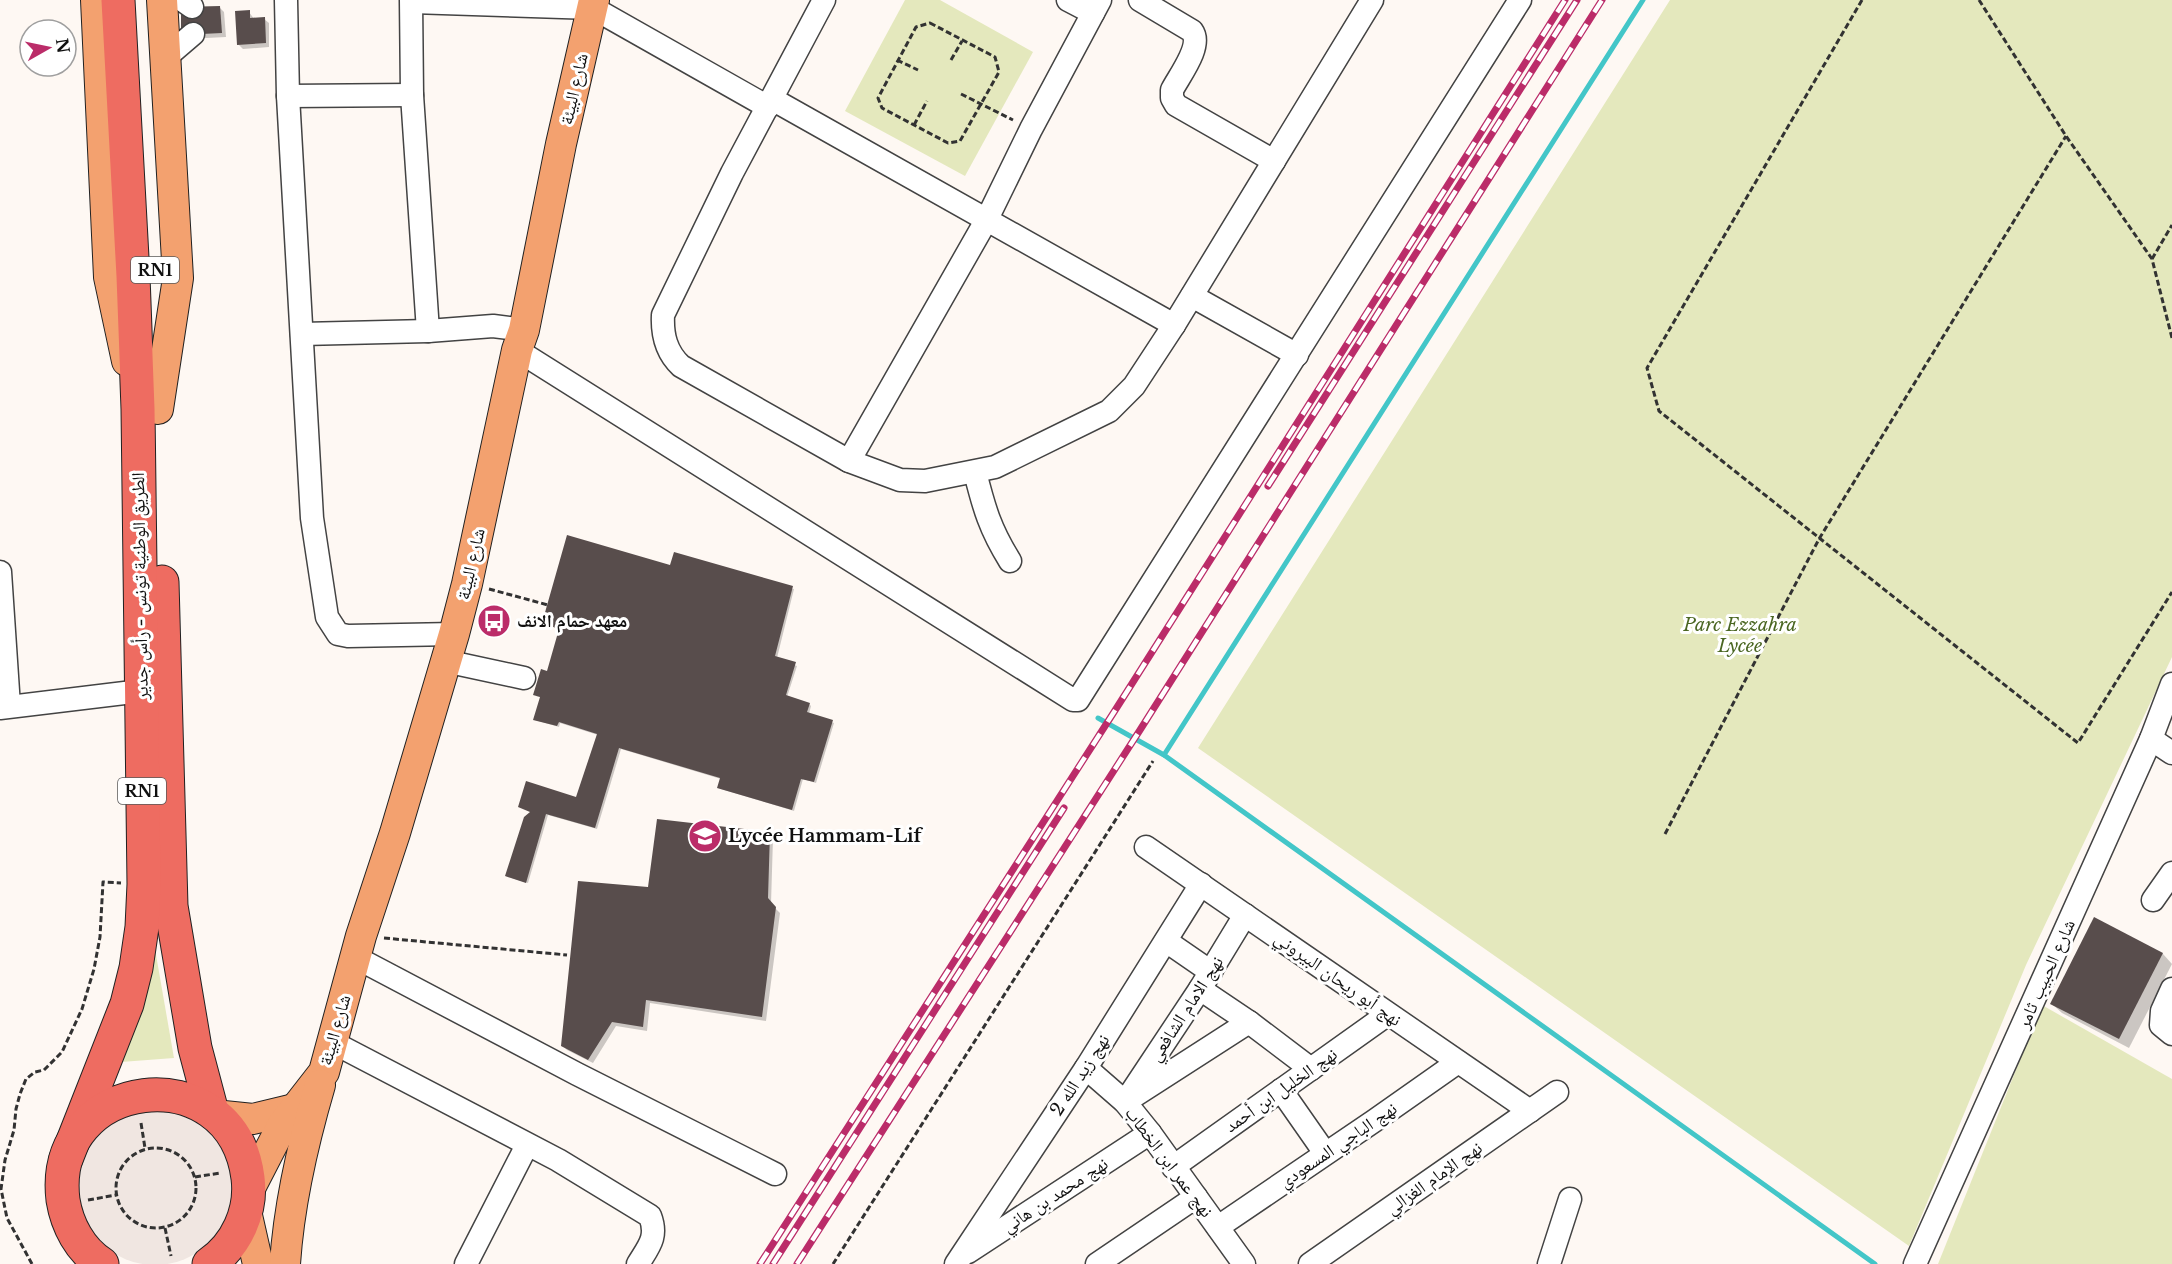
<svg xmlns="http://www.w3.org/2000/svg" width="2172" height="1264" viewBox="0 0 2172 1264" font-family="'Libre Baskerville','Noto Naskh Arabic',serif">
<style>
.green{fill:#e4e8bd}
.plaza{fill:#f0e6e1}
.shadow{fill:#0003}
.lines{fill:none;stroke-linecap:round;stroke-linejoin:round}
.stream{stroke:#43c6c8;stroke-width:5}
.building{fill:#584d4c}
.minor-casing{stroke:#434343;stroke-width:25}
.major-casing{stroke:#212121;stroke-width:32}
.highway-casing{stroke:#212121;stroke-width:35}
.path{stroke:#323232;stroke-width:3;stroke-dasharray:6 3;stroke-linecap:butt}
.minor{stroke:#fff;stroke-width:22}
.major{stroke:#f3a16f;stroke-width:30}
.highway{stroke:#ee6c61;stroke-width:33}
.rail-casing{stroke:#bb2c69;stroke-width:7}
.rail{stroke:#fff;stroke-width:4.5;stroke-dasharray:14;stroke-linecap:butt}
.labels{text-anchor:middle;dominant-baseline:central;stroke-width:6;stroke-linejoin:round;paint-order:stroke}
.shield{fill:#fff;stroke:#585858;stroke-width:1.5}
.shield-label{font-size:16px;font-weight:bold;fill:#101010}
.street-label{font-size:18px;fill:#101010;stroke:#fff}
.poi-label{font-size:18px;font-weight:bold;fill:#101010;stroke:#fff;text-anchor:start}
.park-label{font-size:18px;font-style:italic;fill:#4a6622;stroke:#fff}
</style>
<rect width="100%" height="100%" fill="#fef8f3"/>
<!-- green -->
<g class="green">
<path d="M905 0H940L1033 52 965 176 845 111Z"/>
<path d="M1670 0H2172V657L2026 965 1909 1246 1198 748Z"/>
<path d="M155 949 174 1058 121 1062Z"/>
<path d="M2042 1005 2172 1079V1264H1938Z"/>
</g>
<!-- plaza -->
<circle class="plaza" cx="155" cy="1188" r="77"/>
<!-- shadow -->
<g class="shadow">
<path d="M219 7 224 12 226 37 187 39Z"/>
<path d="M249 12 254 19H264L269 23V47L243 49 238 44Z"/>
<path d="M671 567 794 589 777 658 797 666 787 697 809 704 811 706 809 714 834 723 816 783 803 779 794 811 721 789 719 788 721 779 621 749 597 829 548 815 528 883 508 877 506 876 532 812 520 807 577 799 598 735 560 723 559 727 535 720 541 697 536 696 548 672 561 630 543 623Z"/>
<path d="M769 834 773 838 771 904 780 913 766 1021 650 1003 647 1031 616 1026 593 1063 567 1050 562 1045 650 889Z"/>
<path d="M2095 919 2163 954 2172 964 2129 1048 2062 1013 2052 1004Z"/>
</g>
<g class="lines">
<!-- stream -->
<g class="stream">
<path d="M1098 718 1164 755 1875 1264"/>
<path d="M1164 755 1643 0"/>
</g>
</g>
<!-- building -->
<g class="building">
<path d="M220 6 222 33 181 35V7Z"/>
<path d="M250 10V18L265 17 266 43 237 45 235 11Z"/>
<path d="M567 535 670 565 674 552 793 586 775 656 796 662 786 695 810 703 807 712 833 720 814 782 801 779 792 810 717 788 720 778 619 748 595 828 546 814 526 883 505 876 524 817 530 812 518 807 526 781 576 797 597 734 559 722 557 726 533 720 540 697 533 695 541 669 547 671 559 629 542 623Z"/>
<path d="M657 819 770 832 768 898 776 907 762 1017 646 1000 643 1027 612 1022 588 1060 561 1046 578 881 648 887Z"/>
<path d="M2094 917 2163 953 2119 1039 2050 1004Z"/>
</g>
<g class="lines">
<defs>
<g id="minor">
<path d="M182 0 192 7"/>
<path d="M286 0 288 96 312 518 327 617 338 634 348 636 454 634"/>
<path d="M411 0 412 95 428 331"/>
<path d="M824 0 732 173 663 315C662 335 666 352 681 366L849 461 900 480 925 481 995 467 1109 411 1134 386 1174 325 1372 0"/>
<path d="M1068 0 1093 13"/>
<path d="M1140 0 1192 31C1203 46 1179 76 1172 90V98L1176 105 1274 161"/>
<path d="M412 2 593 8 768 107"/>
<path d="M165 58 193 34"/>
<path d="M288 96 412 95"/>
<path d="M772 99 1174 325"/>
<path d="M1192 296 1297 355"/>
<path d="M302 334 428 331 493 326 524 330"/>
<path d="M517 350 1073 700H1078L1520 0"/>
<path d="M849 461 987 219 1031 129 1100 0"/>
<path d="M975 472C984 508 990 529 1010 561"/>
<path d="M0 572 9 706"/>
<path d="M445 661 524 678"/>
<path d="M0 708 141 691"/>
<path d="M2151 739 2172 753"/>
<path d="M1146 847 1530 1111"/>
<path d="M2153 900 2172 873"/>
<path d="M1166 941 1211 972"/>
<path d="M355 957 577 1074 775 1174"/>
<path d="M1200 989 1249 1022 1311 1069"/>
<path d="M2172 989 2162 1011 2161 1025 2172 1034"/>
<path d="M332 1042 558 1160 650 1216C658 1237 649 1246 638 1264"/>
<path d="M1086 1068 1125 1102 1150 1133 1244 1264"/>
<path d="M1281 1090 1325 1153"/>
<path d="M1134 1096 1249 1022"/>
<path d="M1125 1102 1200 989 1245 915"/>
<path d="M1173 1167 1388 1014"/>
<path d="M1218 1227 1374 1121 1458 1062"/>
<path d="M968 1252 1150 1133"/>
<path d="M466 1264 527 1145"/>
<path d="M956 1264 1086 1068 1201 884"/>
<path d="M1097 1264 1196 1197"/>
<path d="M1310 1264 1557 1092"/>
<path d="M1549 1264 1570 1199"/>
<path d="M1915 1264 2151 739 2172 684"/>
</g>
<g id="major">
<path d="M96 0 109 277 127 361"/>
<path d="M158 409 178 278 162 0"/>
<path d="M214 1115 253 1119 294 1109"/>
<path d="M249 1190 282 1126 324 1072 361 936 395 833 454 634 467 584 517 350 524 330 561 144 594 0"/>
<path d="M246 1211 258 1264"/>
<path d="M285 1264C289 1203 303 1143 320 1085"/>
</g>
<g id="highway">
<path d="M162 582 171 906 195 1048 212 1112"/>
<path d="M66 1159 127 1004 136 968 142 927 144 884 138 409 133 276 118 0"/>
<path d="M102 1264C80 1250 67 1225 63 1200 48 1076 232 1053 248 1178 252 1211 237 1245 209 1264"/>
</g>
</defs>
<!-- minor casing -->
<use href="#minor" class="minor-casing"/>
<!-- major casing -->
<use href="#major" class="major-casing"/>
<!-- highway casing -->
<use href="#highway" class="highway-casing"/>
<!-- path -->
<g class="path">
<path d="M1862 0 1647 368 1659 411 2078 743 2172 592"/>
<path d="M1979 0 2066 136 2152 259 2172 338"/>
<path d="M930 23 995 57 999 72 960 141 948 143 882 108 878 98 916 27Z"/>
<path d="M897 60 918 70"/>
<path d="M951 60 962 41"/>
<path d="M961 94 1013 120"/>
<path d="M914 125 927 101"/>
<path d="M2152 259 2172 225"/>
<path d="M489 589 548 605"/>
<path d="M1665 834 1819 539 2066 136"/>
<path d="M384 938 567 955"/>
<path d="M141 1123 145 1148"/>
<circle cx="156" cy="1188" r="40"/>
<path d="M195 1177 220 1173"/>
<path d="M88 1200 116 1195"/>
<path d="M165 1228 171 1256"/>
<path d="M32 1264 7 1218 1 1189 5 1160 14 1130 16 1109 20 1094 26 1079 35 1072 44 1070 62 1052 82 1009 94 969 100 937 103 882 121 883"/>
<path d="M833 1264 1153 761"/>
</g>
<!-- minor -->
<use href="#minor" class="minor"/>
<!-- major -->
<use href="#major" class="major"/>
<!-- highway -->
<use href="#highway" class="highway"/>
<defs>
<g id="rail">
<path d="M1268 486 1577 0"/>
<path d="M760 1264 1114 712 1565 0"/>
<path d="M773 1264 1064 808"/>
<path d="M797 1264 1140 730 1602 0"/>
</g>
</defs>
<!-- rail casing -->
<use href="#rail" class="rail-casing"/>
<!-- rail -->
<use href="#rail" class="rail"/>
</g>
<!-- icons -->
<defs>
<symbol id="bus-disc" viewBox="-11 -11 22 22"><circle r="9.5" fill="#bb2c69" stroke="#fff"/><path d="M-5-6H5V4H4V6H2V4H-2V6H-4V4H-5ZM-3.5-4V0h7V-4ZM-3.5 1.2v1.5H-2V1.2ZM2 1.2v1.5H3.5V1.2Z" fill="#fff"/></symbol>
<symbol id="school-disc" viewBox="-11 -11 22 22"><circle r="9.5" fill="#bb2c69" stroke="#fff"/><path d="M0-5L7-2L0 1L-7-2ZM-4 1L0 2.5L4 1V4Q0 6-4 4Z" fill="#fff"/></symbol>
</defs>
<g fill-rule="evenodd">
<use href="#bus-disc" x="475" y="602" width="38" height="38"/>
<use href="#school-disc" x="686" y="817" width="38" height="38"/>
</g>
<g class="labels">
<!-- shield labels -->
<g class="shield">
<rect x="131" y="257" width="48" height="26" rx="4.5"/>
<rect x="118" y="778" width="48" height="26" rx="4.5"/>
</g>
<g class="shield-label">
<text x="155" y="270">RN1</text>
<text x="142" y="791">RN1</text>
</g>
<!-- street labels -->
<g class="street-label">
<text transform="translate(574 89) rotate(-77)">شارع البيئة</text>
<text transform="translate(471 564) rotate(-77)">شارع البيئة</text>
<text transform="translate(140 586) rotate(-91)">الطريق الوطنية تونس - رأس جدير</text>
<text transform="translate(2046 974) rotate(-66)">شارع الحبيب ثامر</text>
<text transform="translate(1338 979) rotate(35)">نهج أبو ريحان البيروني</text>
<text transform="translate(1186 1009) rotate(-57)">نهج الامام الشافعي</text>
<text transform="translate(335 1030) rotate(-74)">شارع البيئة</text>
<text transform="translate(1080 1075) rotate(-57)">نهج زيد الله 2</text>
<text transform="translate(1281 1090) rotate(-35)">نهج الخليل ابن أحمد</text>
<text transform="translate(1338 1145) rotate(-34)">نهج الباجي المسعودي</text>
<text transform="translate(1169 1162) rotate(53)">نهج عمر ابن الخطاب</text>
<text transform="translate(1434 1178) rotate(-35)">نهج الإمام الغزالي</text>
<text transform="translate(1055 1195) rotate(-33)">نهج محمد بن هاني</text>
</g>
<!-- poi labels -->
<g class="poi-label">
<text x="517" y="621">معهد حمام الانف</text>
<text x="728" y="836">Lycée Hammam-Lif</text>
</g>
<!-- park labels -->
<g class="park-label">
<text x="1740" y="625">Parc Ezzahra<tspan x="1740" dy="21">Lycée</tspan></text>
</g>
</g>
<!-- north arrow -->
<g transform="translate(48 48) rotate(81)"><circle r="28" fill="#ffffff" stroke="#9f9f9f" stroke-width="1.5"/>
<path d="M0-4.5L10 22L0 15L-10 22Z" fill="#bb2c69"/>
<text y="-9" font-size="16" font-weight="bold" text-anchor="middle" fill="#101010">N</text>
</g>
</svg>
